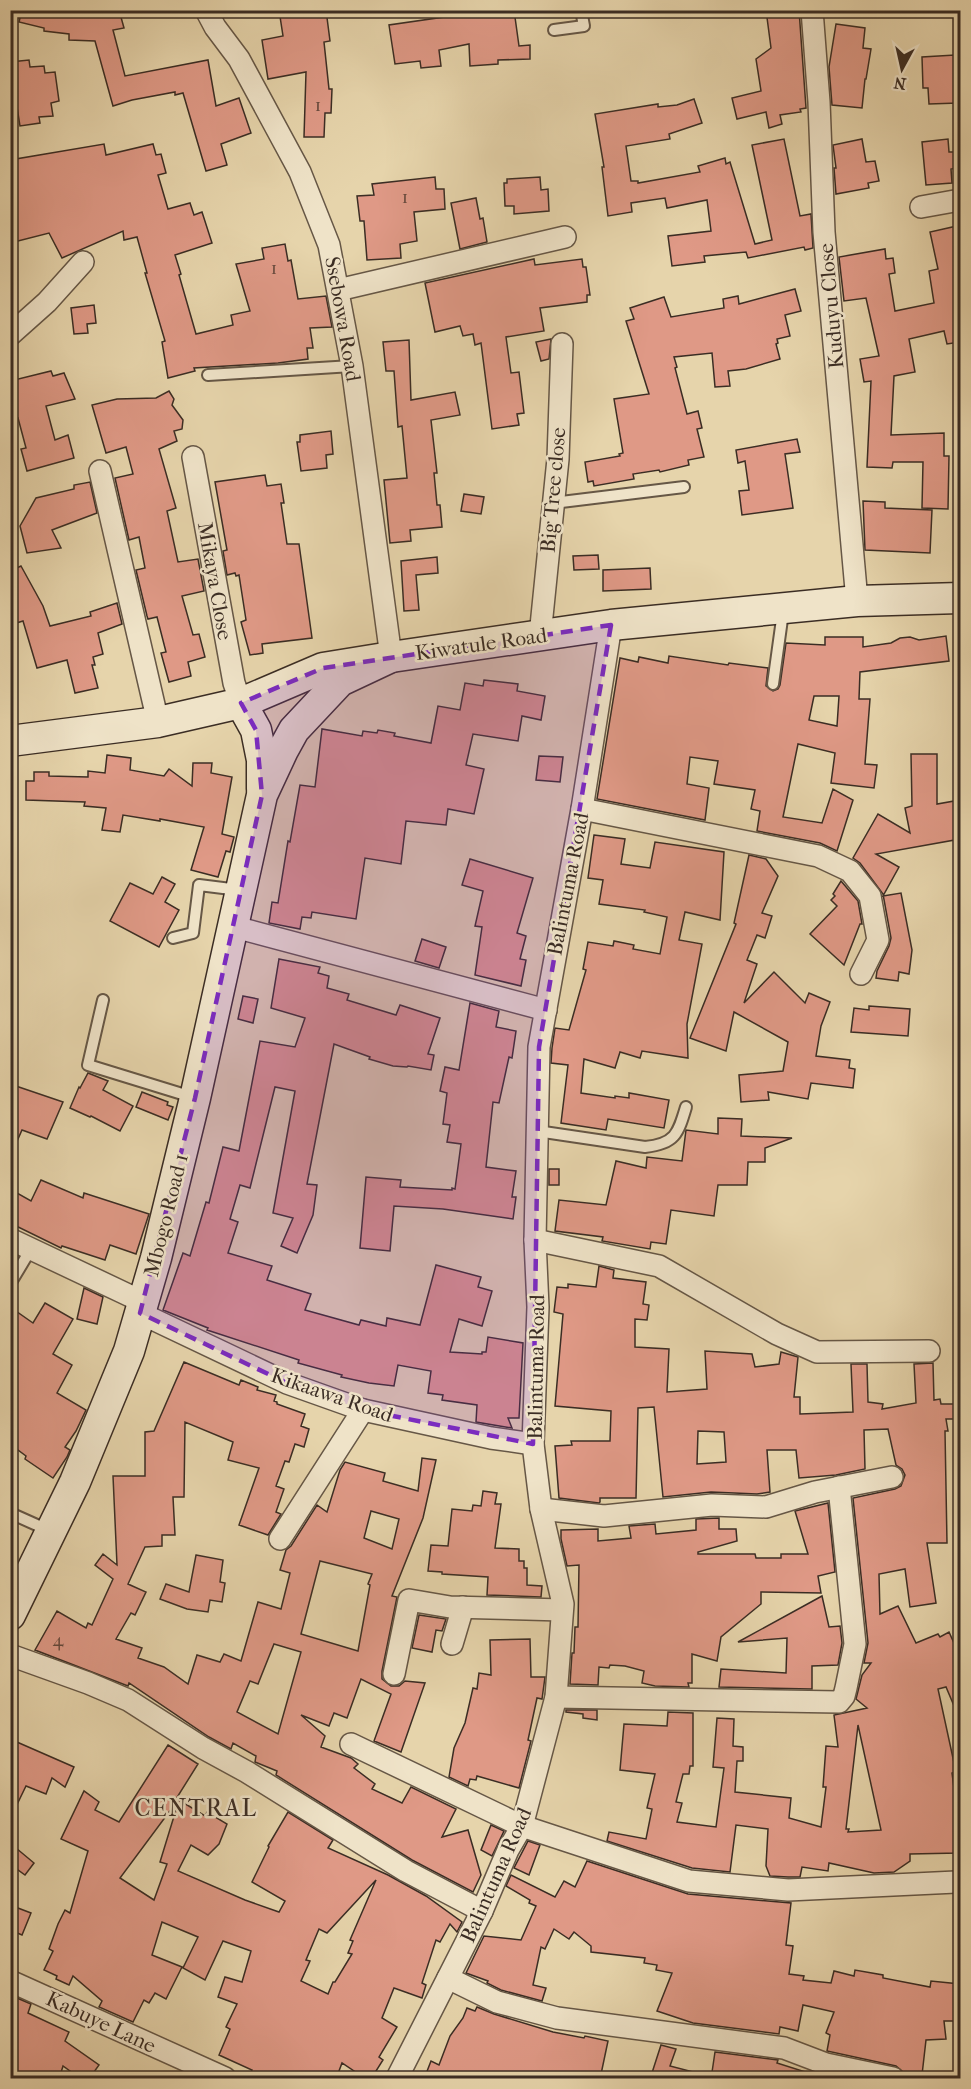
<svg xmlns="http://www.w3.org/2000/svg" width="971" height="2089" viewBox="0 0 971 2089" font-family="'IM FELL French Canon',serif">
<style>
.building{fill:#df9986;stroke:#3b2d24;stroke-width:1.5;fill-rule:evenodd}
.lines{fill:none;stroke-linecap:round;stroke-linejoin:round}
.service-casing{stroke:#665746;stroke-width:14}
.minor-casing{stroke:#665746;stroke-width:24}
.secondary-casing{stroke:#3b2d24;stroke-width:33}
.service{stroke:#efe3c8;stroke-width:10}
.minor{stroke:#efe3c8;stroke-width:21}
.secondary{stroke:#efe3c8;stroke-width:30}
.marked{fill:#7b2cbf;fill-opacity:0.2;stroke:#7b2cbf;stroke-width:4.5;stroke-dasharray:12 8;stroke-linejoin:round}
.labels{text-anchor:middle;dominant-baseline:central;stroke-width:5;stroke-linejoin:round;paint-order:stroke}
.number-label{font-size:18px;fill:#64483c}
.street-label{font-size:21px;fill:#3b2d24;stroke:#efe3c8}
.quarter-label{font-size:24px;letter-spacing:1.5px;fill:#3b2d24;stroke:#efe3c8}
</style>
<rect width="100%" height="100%" fill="#e6d4ab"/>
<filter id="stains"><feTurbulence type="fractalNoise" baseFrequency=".00333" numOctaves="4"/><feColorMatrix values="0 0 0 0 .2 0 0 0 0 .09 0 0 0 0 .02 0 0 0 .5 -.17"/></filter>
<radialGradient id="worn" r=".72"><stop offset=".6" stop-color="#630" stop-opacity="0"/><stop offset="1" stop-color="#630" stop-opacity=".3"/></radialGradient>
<!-- building -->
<g class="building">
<path d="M22 10H119L124 28 113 30 125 76 208 60 216 106 239 98 251 133 221 144 227 165 206 171 183 93 175 95V92L132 100 113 106 95 41 69 40V34L44 31V28L19 22Z"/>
<path d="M279 10H326L330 41 324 42 329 89H332L331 113H325L324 137H304L306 72 268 79 262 40 283 36Z"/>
<path d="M443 10H514L519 46 530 45V59L498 60V64L470 66 469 44 439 50 441 66 421 68 420 61 395 64 389 25 444 17Z"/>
<path d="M766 10H799L806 108 800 109 801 112 780 115 782 124 769 128 766 112 737 119 732 98 761 91 756 59 771 48Z"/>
<path d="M836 24 865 28 863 48 871 49 866 79H865L862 108 832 105 829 67Z"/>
<path d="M955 55 958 103 929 104 928 88H923L922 57Z"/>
<path d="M29 60 30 67 44 66 45 73 55 72 59 101 51 103 53 116 39 117 40 123 20 126 10 62Z"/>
<path d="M694 99 702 123 669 134 670 139 626 146 631 181H638V183L700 172 698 166 725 158 726 164 730 162 755 244 772 240 752 145 784 139 800 216 811 214 813 248 805 250 804 247 748 258 746 252 704 256 705 262 672 266 668 236 711 231 707 200 667 208 665 198 631 203 632 212 608 216 602 167H604L595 114 658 104V107L677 105Z"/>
<path d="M862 139 866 162 875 161 879 181 868 183 869 188 836 194 834 168H836L833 145Z"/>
<path d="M948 139 949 152H954L956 168 951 169 952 183 926 185 922 142Z"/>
<path d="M104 144 106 155 153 144 156 155 161 154 166 173 158 175 168 209 190 203 194 215 202 212 212 243 175 255 181 274 179 275 196 334 233 325 231 315 250 311 236 264 264 259 262 248 285 244 288 261 291 260 298 299 326 296 332 327 310 328 313 348H307L308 359 278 363 194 368 195 371 168 378 162 342 165 341 145 273H147L137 237 124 240 123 231 62 258 49 233 10 243V160Z"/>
<path d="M435 177 436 189H444L445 209 414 212 417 241 400 244 401 258 367 260 364 221H360L357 196 374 195 372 184Z"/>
<path d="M540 177 541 190 548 189 549 211 514 214V206H505L504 183H507V179Z"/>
<path d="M476 198 480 219 483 218 487 242 460 249 451 203Z"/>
<path d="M957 226 958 229H960V342L947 344 944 331 909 339 915 372 894 376 891 435 944 433V456H949L948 509 922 508 923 462H893L892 468 867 467 871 381 864 382 860 359 879 356 866 298 844 301 839 257 885 249 886 259 893 258 895 273 889 274 895 311 934 303 929 271 938 269 930 232Z"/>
<path d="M534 259 535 265 582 259 583 267H586L590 295H587V302L540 308 544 331 506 337 511 373 519 372 524 413 517 414 519 425 492 429 481 343 475 345 473 334 463 336 460 326 435 332 425 283Z"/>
<path d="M795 289 801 311 785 315 790 336 777 339 778 343 776 344 780 359 746 369 728 371 730 386 715 387 712 353 674 357 677 367 675 368 687 414 698 411 702 428 697 429 704 457 688 460 689 465 660 472 659 470 633 474 634 479 594 486 593 481 588 482 585 462 620 456 619 454 623 453 614 399 649 394 626 321 634 319 630 308 664 297 671 317 724 308 723 299 738 296 739 304Z"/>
<path d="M94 305 96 323 87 324 88 333 74 334 71 308Z"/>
<path d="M551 339 549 359 541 361 536 342Z"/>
<path d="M409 340 411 400 455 392 460 415 431 420 437 473H434L437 505H440L442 527 410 530 411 541 390 543 384 480 407 478 402 426 398 427 394 371H386L383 342Z"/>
<path d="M51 371 53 376 64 373 75 399 46 406 55 440 68 435 74 458 27 471 21 449 26 448 18 418 10 420V381Z"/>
<path d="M169 391 174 399 172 405 183 420 182 429 174 431 177 441 159 449 176 508 167 511 178 562 198 559 204 591 182 596 193 635 199 634 205 657 188 662 191 676 169 682 161 653 166 652 157 617 148 619 147 616 136 570 145 568 139 537 129 540 115 478 133 474 126 447 106 453 92 405 117 399 156 398Z"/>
<path d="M331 431 333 454 326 455 327 468 301 471 297 442H300V435Z"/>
<path d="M797 439 800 452 785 454 793 508 742 515 739 491 749 490 745 461 738 463 736 450Z"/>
<path d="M265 475 267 486 281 484 284 503H281L287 544H299L312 638 262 644 263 653 250 655 241 622 246 620 239 575 236 576 235 573 227 575 223 551 227 550 215 482Z"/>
<path d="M90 482 97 513 52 530 61 548 27 553 20 526 36 498 74 489V485Z"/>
<path d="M464 494 484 497 481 514 461 511Z"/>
<path d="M863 501 885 502V508L932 510 930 553 865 550Z"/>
<path d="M598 555 599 569 574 570 573 556Z"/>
<path d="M437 557 438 573 416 575 419 610 404 611 401 561Z"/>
<path d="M21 566 43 606 50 626 91 616 90 612 117 603 122 624 98 633 103 654 93 657 95 665H92L98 688 75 693 67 660 37 668 23 621 10 625V571Z"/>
<path d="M650 568 651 589 603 591V570Z"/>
<path d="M946 636 949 661 860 672 859 699H870L865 764 877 765 874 788 831 783 835 753 798 744 783 817 822 823 833 789 853 800 837 851 820 843 757 831 760 811 751 809 755 790 714 784 718 761 690 757 687 784 709 788 705 820 597 799 620 658 638 662 639 657 668 663 669 656 728 665 729 663 768 668 766 686 773 691 778 689 780 685 786 643 825 645V637H863V647L891 643 900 638 910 637 919 640ZM814 696H839L837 726 809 720Z"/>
<path d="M484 680 518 684 517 691 545 696 541 720 522 716 518 741 473 734 466 765 484 769 474 814 448 809 446 825 406 821 401 864 365 858 356 919 312 912 311 918 302 917 300 929 269 923 272 902 278 903 288 841 290 842 300 785 315 787 322 729 362 736 363 731 377 733 378 730 395 733 394 736 431 743 438 706 460 710 465 683 483 686Z"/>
<path d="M911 754H937V804L960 800V839L876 854 899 867 883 896 901 893 912 950 909 974 899 972 898 981 876 978 877 971 889 946 891 938 883 894 860 863 853 858 878 814 910 833 905 808 912 806Z"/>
<path d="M107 755 131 758 130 770 164 776 169 769 192 786 193 763H212L211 773 232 777 222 834 234 837 230 852 226 851 218 877 191 870 204 827 160 819V821L123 815 120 832 102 830 106 808 84 806 85 802 26 800V781H34V772H49V776L88 777V771L105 773Z"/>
<path d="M539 756 563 757 560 782 536 780Z"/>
<path d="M594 835 625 839 621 864 650 868 655 842 724 852 720 920 685 912 679 940 702 944 687 1024 688 1058 642 1051 640 1058 620 1052 615 1068 584 1059 581 1093 615 1098V1096L629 1098V1093L669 1100 664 1128 608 1119 606 1130 561 1123 568 1065 551 1063 552 1048 555 1028 569 1030 586 970 583 969 588 942 613 946 614 941 634 945 633 949 660 954 667 917 644 912 645 910 599 904 603 880 588 878Z"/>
<path d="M749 855 766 859 778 876 762 913 772 916 765 938 757 935 747 960 757 964 744 1003 774 972 805 1003 809 993 830 1002 821 1026 816 1056 850 1060 849 1068 855 1069 853 1088 811 1083 808 1099 768 1092 769 1100 741 1102 739 1075 783 1071 788 1042 734 1012 726 1051 690 1038 736 924 734 923Z"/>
<path d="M470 859 533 878 517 933 526 936 520 959 526 960 521 986 475 975 482 927 475 926 483 891 462 885Z"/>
<path d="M162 877 175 884 165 902 179 910 159 947 110 921 130 883 153 894Z"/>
<path d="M841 881 858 901 862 924H860L844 965 810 934 837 906 831 900 835 896 833 894Z"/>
<path d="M422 939 446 947 439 968 415 961Z"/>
<path d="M279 959 320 967 318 973 329 976 327 988 349 994 347 1000 396 1015 400 1005 440 1018 428 1054 434 1055 431 1070 408 1066 407 1067 393 1066 369 1059 370 1057 334 1044 307 1184 317 1185 313 1215 297 1253 281 1246 293 1218 273 1213 295 1091 275 1087 250 1188 240 1185 230 1219 238 1222 228 1253 272 1266 267 1280 311 1294 305 1310 359 1325 361 1320 386 1326 387 1318 420 1325 436 1265 481 1277 478 1287 492 1291 482 1326 459 1319 450 1352 482 1354V1352H486L488 1337 523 1343 519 1418H508L512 1428 476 1422 477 1405 442 1400 443 1395 428 1393 431 1371 398 1365 394 1386 369 1383 341 1377 342 1375 298 1363 299 1360 207 1330 208 1328 163 1310 183 1253 190 1256 206 1202 209 1203 223 1147 239 1151 260 1041 295 1047 305 1018 271 1008Z"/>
<path d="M243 996 258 999 253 1023 238 1019Z"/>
<path d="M470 1003 499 1011 496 1027 516 1031 512 1058 509 1057 499 1103 493 1102 486 1167 516 1171 512 1197H516L513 1219 443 1209 394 1206 390 1251 360 1248 366 1177 401 1180 400 1187 452 1190V1188L455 1189 461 1144 447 1142 450 1125 443 1124 447 1093 440 1091 445 1067 459 1070Z"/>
<path d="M869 1006 910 1009 908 1036 851 1032 854 1008 869 1010Z"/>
<path d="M88 1073 108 1081 103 1090 133 1106 120 1131 91 1116 90 1117 70 1108 79 1087 80 1088Z"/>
<path d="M10 1084 63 1102 47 1139 22 1130 10 1157Z"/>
<path d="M142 1092 168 1102 167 1105 173 1107 168 1120 136 1107Z"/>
<path d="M718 1118 742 1119 741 1136 792 1138 765 1148V1162H748L747 1185H718L714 1216 671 1210 666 1244 651 1242 650 1249 602 1241 603 1237 555 1231 559 1200 606 1205 616 1161 646 1168 647 1157 682 1161 686 1130 718 1134Z"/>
<rect x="549" y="1169" width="10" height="16"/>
<path d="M41 1180 83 1198 84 1193 149 1214 136 1254 110 1245 105 1260 62 1246 61 1248 10 1223V1189L31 1201Z"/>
<path d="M599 1266 614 1270 613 1278 646 1282 643 1304 649 1305 647 1320 635 1319V1347L669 1349 667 1392 707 1389 705 1351 752 1354 755 1367 779 1364 781 1352 798 1357 794 1397H800V1414L853 1412 851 1364H867L868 1402 883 1404 882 1409 916 1403 914 1364 933 1363 934 1400 940 1399 941 1404H960V1419H946L948 1431H945L947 1543H927L936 1603 910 1607 905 1569 879 1574 880 1614 898 1606 916 1643 938 1634 940 1637 949 1632 954 1643 960 1641V1720L946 1687 938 1689 956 1772 952 1773 959 1826V1853L910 1854V1861L894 1872 874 1873 829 1863 828 1871 802 1867 800 1877H788L770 1876 766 1866 768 1829 736 1825 730 1872 692 1868 607 1841 609 1832 646 1839 652 1809 647 1808 655 1774 620 1770 624 1724 667 1726 668 1712 693 1713V1766H690L689 1774H683L676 1802 682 1803 677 1822 716 1827 724 1768 713 1767 717 1718 734 1719 733 1746 743 1747V1761H737L735 1792 791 1798 789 1818 821 1827 826 1787H823L826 1746 838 1747 834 1715 867 1708 856 1699 862 1675 871 1663H864L868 1643 853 1498 895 1489 901 1486 905 1475 902 1469 896 1465 888 1429 864 1430 865 1469 836 1475 799 1478 796 1450H767L770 1492 757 1494 711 1492 663 1497 654 1407 638 1408 636 1498H600V1502L599 1503 559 1498 555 1446 572 1445 571 1441H610L611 1411 555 1406 563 1314 554 1312 557 1287 568 1288V1284L596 1287ZM698 1431 724 1432 726 1462 697 1464ZM858 1725 881 1830 848 1832 849 1829H846Z"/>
<path d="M84 1288 103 1297 97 1324 77 1319Z"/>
<path d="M45 1303 73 1319 53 1354 72 1365 57 1393 86 1410 76 1431 65 1447 70 1450 67 1457 53 1478 25 1459 26 1456 10 1444V1307L33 1323Z"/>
<path d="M184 1362 239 1385 241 1380 258 1387 257 1390 276 1395 274 1401 277 1402V1404L305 1414 301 1426 309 1429 304 1447 295 1444 289 1462 285 1461 276 1486 284 1489 276 1512 281 1514 268 1535 239 1525 259 1468 228 1460 233 1442 185 1422 184 1497H173L175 1535H162V1546L145 1547 128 1584 146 1592 135 1615 131 1613 116 1639 142 1648 138 1658 164 1667 188 1684 197 1655 220 1662 224 1654 241 1661 258 1602 281 1609 290 1573 280 1570 286 1550 291 1546 317 1505 327 1512 340 1470 345 1462 385 1473 383 1481 418 1491 422 1458 436 1460 423 1518 392 1596 397 1597 382 1671V1679L391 1686H399L405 1681 425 1683 401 1752 374 1741 391 1694 361 1679 347 1718 334 1713 329 1726 301 1715 325 1736 321 1747 351 1758 358 1764 354 1768 375 1784 372 1789 402 1803 411 1787 456 1809 442 1837 468 1830 481 1875 473 1892 412 1860 276 1775 277 1771 255 1762 256 1756 233 1743 231 1749 209 1737 129 1683 128 1686 35 1650 57 1611 86 1628 88 1623 92 1625 113 1579 95 1565 103 1554 117 1565 113 1476H145V1432L154 1431ZM371 1511 399 1519 392 1549 364 1538ZM320 1561 372 1574 368 1584 370 1585 358 1651 301 1634ZM274 1644 301 1652 278 1734 237 1712 250 1681 258 1684Z"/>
<path d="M483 1491 497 1493 495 1504H501L495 1548 519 1549V1561H524V1568H527V1585L542 1586 541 1597 487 1595 488 1577 442 1574V1572L428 1571 431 1545 448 1546 452 1509 472 1511 473 1505 481 1506Z"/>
<path d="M828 1503 835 1572 818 1576 821 1593 761 1592V1604L721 1637 717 1661 692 1654V1683H688L689 1687 655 1686 642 1683 644 1671 625 1666 610 1665 609 1668 599 1667 598 1685 570 1684 572 1653H574L575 1627H578L579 1565 567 1566 561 1539V1530L598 1529V1541L631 1538 629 1526 655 1524 656 1534 696 1530V1519L719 1518V1529H736L737 1541 698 1552V1554H755L756 1558H781V1554H808L795 1511Z"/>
<path d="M196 1555 223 1560 220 1582 225 1583 222 1602 210 1600 208 1612 187 1609 160 1599 166 1584 189 1592Z"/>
<path d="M822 1596 829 1627 840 1626 842 1643 838 1665 812 1666V1689L719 1687 721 1669 786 1673 787 1638 738 1642Z"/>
<path d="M419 1615 446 1619 442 1631 436 1630 432 1652 412 1648Z"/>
<path d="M530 1639 531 1677H545L542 1699 537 1698 528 1740 531 1741 519 1788 477 1776 476 1780 470 1779 468 1786 449 1777 454 1748 465 1723 473 1688 477 1689 479 1673 491 1675 490 1640Z"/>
<path d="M566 1710H597V1720L583 1718V1714L566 1712Z"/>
<path d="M10 1739 74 1767 65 1787 52 1778 46 1794 26 1786 10 1819Z"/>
<path d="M168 1745 198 1764 176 1799 178 1800 120 1878 154 1900 167 1864 160 1862 179 1800 205 1816 207 1812 227 1824 219 1844 208 1855 191 1845 178 1871 245 1900 279 1912 285 1901 252 1882 269 1847 268 1846 288 1812 333 1840 328 1848 388 1875 426 1896 462 1922 457 1932 450 1924 440 1942 436 1940 422 1983 426 1985 422 1998 394 1988 382 2018 397 2027 379 2057 383 2060 371 2079H366L342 2063 336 2079H245L252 2070 219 2055 230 2029 226 2027 237 2004 218 1997 225 1977 242 1982 251 1951 223 1941 205 1980 183 1968 198 1937 162 1922 152 1955 182 1967 166 1999 155 1993 149 2003 144 2000 133 2022 99 2007 102 2001 73 1976 69 1985 56 1979 57 1976 44 1970 53 1951 49 1949 58 1924 65 1910 70 1913 88 1851 61 1839 84 1791 99 1802 95 1810 119 1822ZM376 1880 350 1940 353 1941 348 1953 352 1954 335 1982H333L328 1994 301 1981 310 1961 306 1960 319 1929 327 1933Z"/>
<path d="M491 1825 504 1831 492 1856 481 1850Z"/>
<path d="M528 1841 540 1845 529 1875 514 1868Z"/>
<path d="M10 1843 34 1863 25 1875 10 1864Z"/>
<path d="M587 1861 688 1894 791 1903 786 1945 793 1946 789 1974 804 1976 803 1980 831 1983 834 1971 854 1976 855 1970 883 1975V1978L930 1987 931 1981 960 1984V2021H944L946 2039 926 2040 922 2075 904 2073 896 2066 827 2051 830 2035 826 2033 834 2012 803 2005 798 2031 780 2027 779 2034 693 2023 657 2011 672 1973 656 1970 657 1965 644 1963 645 1958 591 1952V1946L574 1932 569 1939 554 1929 545 1949 541 1947 533 1985 546 1988 542 2001 501 1990 487 1983 488 1981 466 1973 484 1936 521 1940 536 1906 529 1903 530 1900 506 1886 511 1875 555 1897 564 1881 575 1887Z"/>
<path d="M10 1905 31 1913 22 1935 10 1930Z"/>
<path d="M10 1995 31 2004 28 2013 69 2032 65 2041 99 2065 89 2079H81L63 2066 59 2079H21L10 2074Z"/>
<path d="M477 2007 494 2014 553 2032 584 2038 585 2036 608 2041 600 2079H424L431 2061 439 2065 450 2036 463 2018 467 2008 475 2011Z"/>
<path d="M661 2045 676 2049 670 2066 701 2074 700 2079H650Z"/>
<path d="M715 2052 778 2060 777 2063 815 2075V2079H711Z"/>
</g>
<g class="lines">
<defs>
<g id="service">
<path d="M554 30 584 26 581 10"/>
<path d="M208 375 352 366"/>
<path d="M553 503 684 487"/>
<path d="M773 684 783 612"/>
<path d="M173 938 193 933 199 885 239 890"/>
<path d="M103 1000 88 1065 192 1097"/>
<path d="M537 1131 645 1147C675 1144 678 1134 686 1107"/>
<path d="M10 1284 31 1249"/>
<path d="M10 1513 48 1530"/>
</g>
<g id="minor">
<path d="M206 10 215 27 239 59 300 172 329 245 352 366 391 657"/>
<path d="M812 10 819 102 824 232 857 601"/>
<path d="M921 207 960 200"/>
<path d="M338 290 565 237"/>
<path d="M10 335 47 302 83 262"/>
<path d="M193 457 234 683 241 703"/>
<path d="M100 471 158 722"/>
<path d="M540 636 558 459 562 344"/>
<path d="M582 809 818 856 850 871 870 896 878 940 861 974"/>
<path d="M231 926 546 1010"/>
<path d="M10 1239 143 1302"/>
<path d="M535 1240 659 1266 777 1334 817 1352 929 1351"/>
<path d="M140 1313 287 1383 363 1410 491 1438 533 1444"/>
<path d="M541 1509 604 1516 712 1505 766 1507 815 1492 892 1477"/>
<path d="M280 1539 363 1410"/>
<path d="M452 1644 463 1607"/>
<path d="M10 1655 88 1683 128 1700 203 1748 247 1772 406 1871 482 1911"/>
<path d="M394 1674 409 1600 450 1607 562 1610"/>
<path d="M556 1697 839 1702 844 1696 846 1688 855 1644 839 1487"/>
<path d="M351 1744 522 1826 689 1881 788 1890 956 1882"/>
<path d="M448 1978 497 2002 557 2018 784 2048 826 2064 893 2078"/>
<path d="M10 1981 225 2078"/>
<path d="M397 2078 482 1911 508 1850 522 1826 556 1697 563 1604 541 1509 533 1444 538 1307 535 1240 539 1047 582 809 611 625"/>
</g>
<g id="secondary">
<path d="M241 703 256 730 262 760V789"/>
<path d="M10 741 158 722 241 703 323 668 391 657 611 625 857 601 960 598"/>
<path d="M10 1615 75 1482 129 1351 156 1258 195 1098 262 795 283 750 294 730 340 681 391 657"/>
</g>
</defs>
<!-- service casing -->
<use href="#service" class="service-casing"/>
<!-- minor casing -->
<use href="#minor" class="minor-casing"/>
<!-- secondary casing -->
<use href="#secondary" class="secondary-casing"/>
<!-- service -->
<use href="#service" class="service"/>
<!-- minor -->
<use href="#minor" class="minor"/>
<!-- secondary -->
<use href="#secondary" class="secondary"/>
</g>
<!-- marked area -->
<path class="marked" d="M611 625 539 1047 533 1444 363 1410 287 1383 140 1313 195 1098 262 795 256 730 241 703 323 668Z"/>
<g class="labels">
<!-- number labels -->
<g class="number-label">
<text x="318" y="105">1</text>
<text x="405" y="197">1</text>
<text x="274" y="268">1</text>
<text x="58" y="1640">4</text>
</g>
<!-- street labels -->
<g class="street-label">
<text transform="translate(831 306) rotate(-95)">Kuduyu Close</text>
<text transform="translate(343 319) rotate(80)">Ssebowa Road</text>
<text transform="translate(553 490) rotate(-85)">Big Tree close</text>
<text transform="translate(215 581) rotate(80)">Mikaya Close</text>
<text transform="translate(481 644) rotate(-8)">Kiwatule Road</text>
<text transform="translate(568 884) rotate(-79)">Balintuma Road</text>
<text transform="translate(166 1215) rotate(-76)">Mbogo Road 1</text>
<text transform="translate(536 1367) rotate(-89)">Balintuma Road</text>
<text transform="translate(332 1395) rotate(19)">Kikaawa Road</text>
<text transform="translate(496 1875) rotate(-66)">Balintuma Road</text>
<text transform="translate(101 2022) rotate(25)">Kabuye Lane</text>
</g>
<!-- quarter labels -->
<g class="quarter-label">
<text x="196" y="1808">CENTRAL</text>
</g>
</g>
<!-- margin -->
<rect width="971" height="2089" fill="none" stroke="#e6d4ab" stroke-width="36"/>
<rect x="12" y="12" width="947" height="2065" fill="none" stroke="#3b2d24" stroke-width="3"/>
<rect x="18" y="18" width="935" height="2053" fill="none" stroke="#3b2d24" stroke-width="1.5"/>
<!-- north arrow -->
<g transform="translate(902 69) rotate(188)" stroke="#efe3c8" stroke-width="4.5" paint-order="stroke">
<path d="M0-4.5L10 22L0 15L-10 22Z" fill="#3b2d24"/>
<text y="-9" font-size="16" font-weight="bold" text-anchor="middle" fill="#3b2d24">N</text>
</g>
<rect width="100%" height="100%" filter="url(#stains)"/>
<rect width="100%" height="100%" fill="url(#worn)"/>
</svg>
